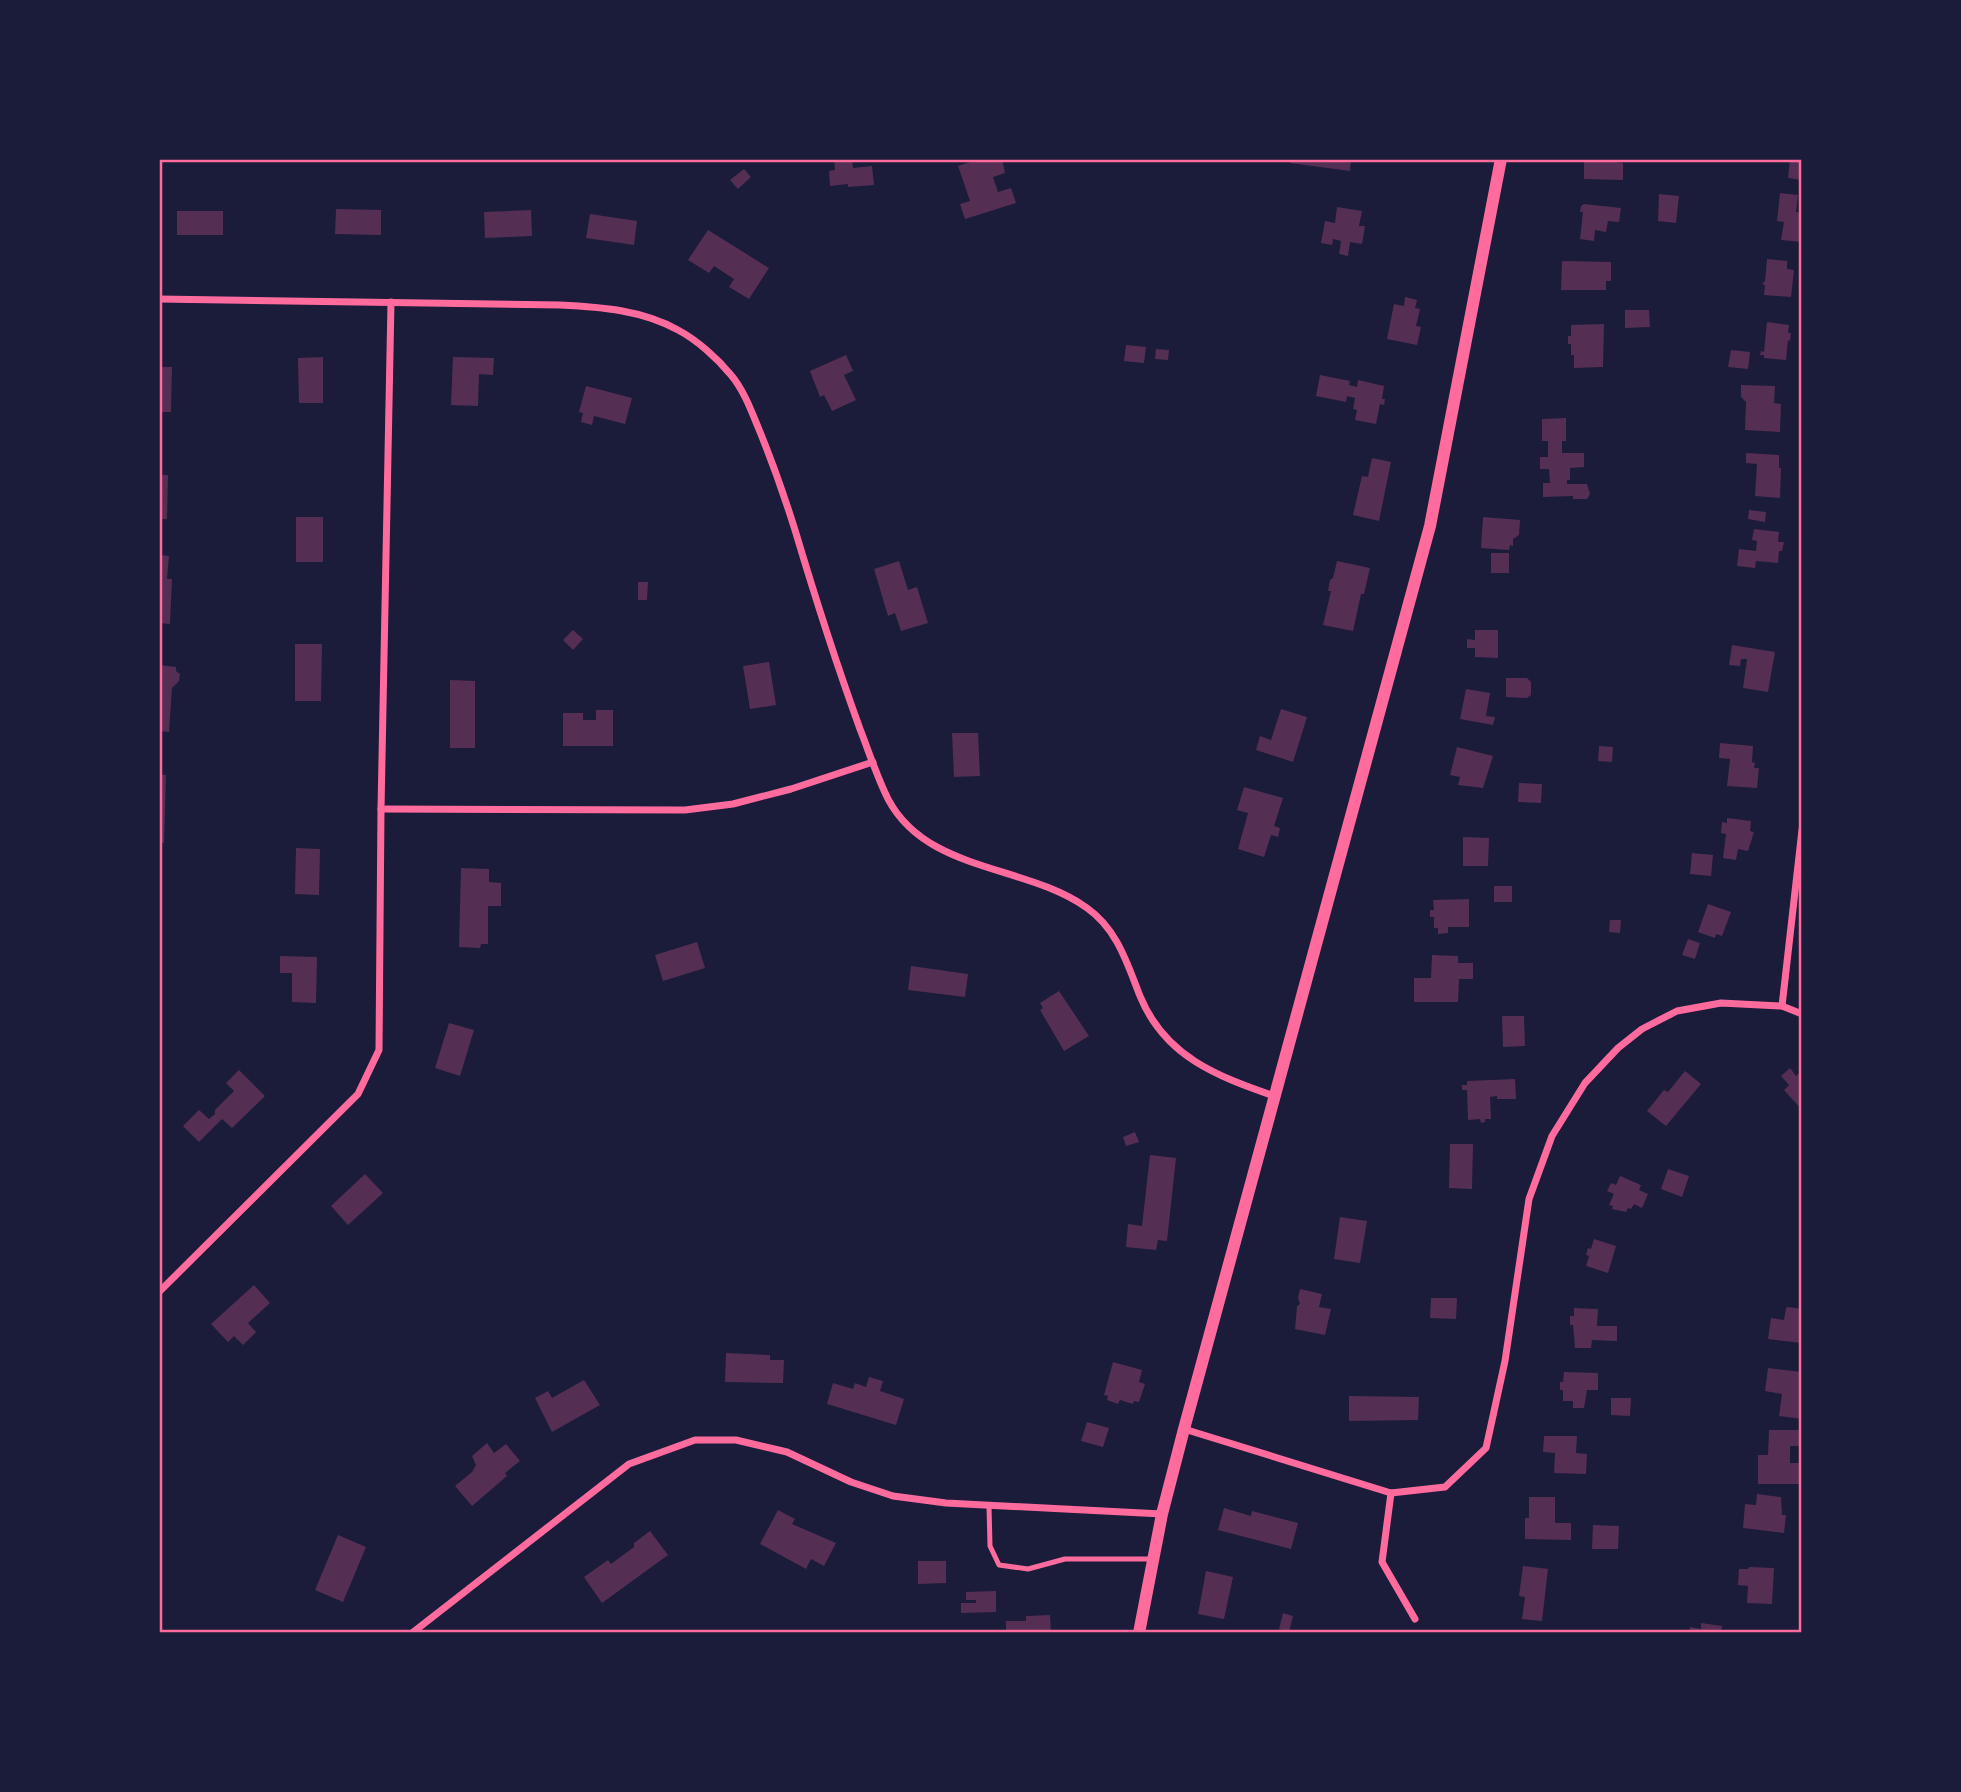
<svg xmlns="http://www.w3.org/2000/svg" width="1961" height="1792" viewBox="0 0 1961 1792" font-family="'Public Sans',sans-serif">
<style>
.building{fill:#542f53}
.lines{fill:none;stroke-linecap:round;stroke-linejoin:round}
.service{stroke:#ff6b9d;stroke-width:5}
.minor{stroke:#ff6b9d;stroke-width:7}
.tertiary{stroke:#ff6b9d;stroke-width:12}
.neatline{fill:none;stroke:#ff6b9d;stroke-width:2.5}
</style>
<rect width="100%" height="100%" fill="#1b1b3a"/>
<!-- building -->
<g class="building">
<path d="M834 159H852L853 168 872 166 874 185 848 187V184L830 186 829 171 835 170Z"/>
<path d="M979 159H1002L1005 173 993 177 998 192 1011 188 1016 203 965 219 960 204 970 201 958 166Z"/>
<path d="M1290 159H1351L1350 171 1290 163Z"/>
<path d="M1584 159H1616V162L1623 163V180L1584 179Z"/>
<path d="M1790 159H1802V180L1788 178Z"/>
<path d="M744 169 751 177 738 189 730 180Z"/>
<path d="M1780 193 1798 195 1796 212 1802 213V242L1781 240 1784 222 1777 221Z"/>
<path d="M1659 194 1679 196 1676 223 1658 221Z"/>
<path d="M1584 204 1621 208 1619 222 1608 221 1606 232 1595 230 1594 241 1580 239 1583 212H1580L1581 206Z"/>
<path d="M1337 207 1362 211 1359 226H1365L1362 244 1350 242 1348 256 1339 254 1341 241 1333 239 1332 245 1321 243 1325 221 1335 223Z"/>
<path d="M336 209 381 210V235L335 234Z"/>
<path d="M531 210 532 236 485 238 484 212Z"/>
<rect x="177" y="211" width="46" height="24"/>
<path d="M590 214 637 221 634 245 586 238Z"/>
<path d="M708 230 769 268 749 299 729 287 734 279 714 266 709 273 688 260Z"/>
<path d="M1767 259 1787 261V269L1794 270 1791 297 1764 295 1765 285 1762 284 1765 281Z"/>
<path d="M1562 261 1611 262V281H1606V290H1561Z"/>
<path d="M1405 297 1417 300 1415 308 1420 309 1416 326 1421 327 1417 345 1387 339 1394 304 1404 306Z"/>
<path d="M1625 310H1649L1650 327 1625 328Z"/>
<path d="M1767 322 1789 325 1788 333H1791L1790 341 1788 340 1786 360 1764 358V355H1760L1761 351 1764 352Z"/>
<path d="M1604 324 1603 367 1574 368V355H1571V344H1568V336H1571V325Z"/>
<path d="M1126 345 1146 347 1144 363 1124 361Z"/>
<path d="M1156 349 1169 350 1168 360 1155 359Z"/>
<path d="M1731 350 1750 352 1748 369 1728 367Z"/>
<path d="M846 355 853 371 844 375 856 400 832 411 824 395 820 397 810 371Z"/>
<path d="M323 357V403H299L298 358Z"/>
<path d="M453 357 494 358 493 375 479 374 478 406 451 405Z"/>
<path d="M159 367H172L171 412H159Z"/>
<path d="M1320 375 1350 381 1349 385 1357 387 1358 380 1384 386 1382 399H1385L1384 405 1380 404 1376 424 1355 420 1357 410 1353 409 1355 398 1347 396 1346 402 1316 396Z"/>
<path d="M1741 385 1775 386 1774 403 1781 404 1780 432 1745 430 1746 402 1741 397Z"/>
<path d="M586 386 632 398 625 424 594 416 592 425 581 422 583 413 579 412Z"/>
<path d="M1566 418V441H1562V453H1584V467L1570 468V480H1567V484H1587L1590 494 1587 499H1573V496L1543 497V483H1550L1549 469H1540V457H1548V441H1542V419Z"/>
<path d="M1746 453 1779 455V468H1781L1780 498 1755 496 1757 464 1746 463Z"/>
<path d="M1372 458 1391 462 1379 521 1353 515 1362 476 1368 477Z"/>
<path d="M159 475H168L167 519H159Z"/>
<path d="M1749 510 1766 512 1765 522 1748 519Z"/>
<rect x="296" y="517" width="27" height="45"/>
<path d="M1483 517 1520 520 1519 535 1513 539V546L1510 545 1509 550 1481 548Z"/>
<path d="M1754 529 1779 532 1778 542H1784L1782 551H1779L1778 563 1756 561 1755 568 1737 566 1739 549 1756 551 1757 541 1752 540Z"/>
<rect x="1491" y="553" width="18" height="20"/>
<path d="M159 555 169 556 167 579H172L170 624 159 623Z"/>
<path d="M899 561 908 590 917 587 928 623 901 631 895 613 888 616 874 569Z"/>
<path d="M1337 561 1370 568 1364 594H1361L1353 631 1323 625 1331 591H1328L1330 580 1333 578Z"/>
<path d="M638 582H648L647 600H638Z"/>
<path d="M573 630 583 639 573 650 563 640Z"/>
<path d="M1475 630H1498V658L1475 657V648H1467V639L1475 640Z"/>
<path d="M295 644H322L321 701H295Z"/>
<path d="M1732 645 1775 652 1768 692 1743 688 1747 659H1741L1740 666 1729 665Z"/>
<path d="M769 662 776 705 750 709 743 666Z"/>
<path d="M159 665 176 667V671L180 674 179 681 172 688 169 732 159 731Z"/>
<path d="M1506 678H1527L1531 682V695L1527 698 1506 697Z"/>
<path d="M450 680 475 681V748H450Z"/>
<path d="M1466 689 1490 693 1486 716 1495 717 1493 725 1460 719Z"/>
<path d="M1281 709 1307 717 1293 762 1256 750 1260 736 1271 740Z"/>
<path d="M596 710H613V746H563V713H583V720H596Z"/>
<path d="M952 733H978L980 776 954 777Z"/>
<path d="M1720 743 1753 746 1752 762 1755 763 1754 768H1759L1757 788 1727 786 1730 759 1719 758Z"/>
<path d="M1599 746 1613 747 1612 762 1598 761Z"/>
<path d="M1457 747 1493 756 1483 788 1458 785 1460 777 1450 775Z"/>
<path d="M159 774 166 775 164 843H159Z"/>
<path d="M1519 783 1542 784 1541 803 1518 802Z"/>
<path d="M1244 787 1283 798 1274 826 1280 828 1278 837 1271 835 1264 857 1238 849 1248 813 1237 810Z"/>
<path d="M1727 818 1751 821 1750 831 1754 832 1748 851 1738 849 1736 860 1723 858 1726 834 1721 833 1722 822 1727 823Z"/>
<path d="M1463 837 1489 838 1488 866H1463Z"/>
<path d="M296 848 320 849 319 895 295 894Z"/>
<path d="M1692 853 1713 855 1711 876 1690 874Z"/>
<path d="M461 868 489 869V882L501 883V906H488V944H481L480 948 459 947Z"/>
<rect x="1494" y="886" width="18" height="16"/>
<path d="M1469 899V927H1448V933L1438 934V928H1434V917H1430V910H1434L1433 900Z"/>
<path d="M1708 904 1731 912 1722 936 1716 934 1715 938 1698 932Z"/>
<path d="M1610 920H1621L1620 933 1609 932Z"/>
<path d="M1688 939 1700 943 1695 959 1682 955Z"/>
<path d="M697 942 705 968 663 981 655 955Z"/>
<path d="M1432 955 1458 956V963H1473V979H1459L1458 1002H1414V978H1431Z"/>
<path d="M280 956 317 957 316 1003 292 1002V973H280Z"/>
<path d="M911 966 968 974 965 997 908 990Z"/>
<path d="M1059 991 1089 1036 1064 1051 1040 1010 1043 1008 1040 1003Z"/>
<path d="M1502 1016H1524L1525 1046 1503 1047Z"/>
<path d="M449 1023 474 1030 460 1076 435 1068Z"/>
<path d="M1790 1068 1796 1076 1802 1071V1110L1784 1090 1789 1085 1781 1076Z"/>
<path d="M239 1070 265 1096 232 1128 222 1119 199 1142 183 1126 199 1110 209 1119 215 1114V1110L234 1091 226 1083Z"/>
<path d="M1685 1071 1701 1084 1666 1126 1647 1111 1664 1090 1668 1092Z"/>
<path d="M1515 1079 1516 1099H1497V1096L1490 1097 1491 1119H1485V1122L1481 1123 1480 1119 1468 1120 1467 1090H1462V1085H1467V1081Z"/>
<path d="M1135 1132 1139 1142 1126 1146 1123 1137Z"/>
<path d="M1450 1144H1473L1472 1189 1449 1188Z"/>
<path d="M1150 1155 1176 1158 1167 1241 1158 1240 1156 1250 1126 1247 1128 1224 1142 1226Z"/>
<path d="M1668 1169 1689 1176 1682 1197 1661 1189Z"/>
<path d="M365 1174 383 1193 348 1225 331 1206Z"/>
<path d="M1620 1176 1641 1185 1639 1190 1648 1194 1642 1208 1634 1204 1631 1209 1628 1208 1626 1212 1612 1209 1613 1206 1609 1205 1614 1194 1607 1191 1611 1183 1616 1185Z"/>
<path d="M1340 1217 1367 1221 1360 1263 1334 1259Z"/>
<path d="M1594 1239 1616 1246 1608 1273 1586 1266 1589 1256 1586 1255 1588 1248 1591 1249Z"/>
<path d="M254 1285 270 1303 248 1323 256 1332 243 1345 234 1336 228 1342 211 1324Z"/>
<path d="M1300 1289 1322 1294 1319 1307 1331 1309 1325 1335 1295 1329 1297 1306 1300 1304 1298 1298Z"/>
<path d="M1431 1298H1457L1456 1319 1430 1318Z"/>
<path d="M1788 1307 1802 1309V1343L1768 1339 1771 1318 1784 1320 1786 1308Z"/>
<path d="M1574 1308 1598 1309 1597 1326H1617V1341L1592 1340 1591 1348H1575L1573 1325H1570V1316H1574Z"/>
<path d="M726 1353 770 1355V1360H784L783 1383 725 1382Z"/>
<path d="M1113 1362 1142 1370 1139 1382 1145 1384 1139 1402 1134 1401 1133 1404 1120 1400 1118 1404 1107 1400 1108 1396 1104 1395Z"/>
<path d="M1768 1368 1802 1372V1419L1779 1416 1782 1394 1765 1391Z"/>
<path d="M1564 1372 1598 1373V1390H1587L1584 1408H1573V1401H1563V1390H1560V1382H1563Z"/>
<path d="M869 1377 883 1381 880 1391 904 1399 896 1425 827 1404 833 1383 853 1389 855 1383 866 1387Z"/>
<path d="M584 1380 600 1405 552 1432 535 1398 548 1391 552 1398Z"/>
<path d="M1349 1396 1419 1397 1418 1420 1349 1421Z"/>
<path d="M1611 1398H1631L1630 1416 1611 1415Z"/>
<path d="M1087 1422 1109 1428 1103 1447 1081 1441Z"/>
<path d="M1769 1430H1799V1446H1790V1463H1802V1484H1758V1455H1768Z"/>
<path d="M1544 1436H1577L1576 1453 1587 1454 1586 1474 1554 1473 1555 1453 1543 1452Z"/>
<path d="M487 1443 494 1453 506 1444 520 1461 505 1473 507 1476 472 1506 455 1486 472 1472 476 1465 472 1456Z"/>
<path d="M1757 1494 1781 1497 1782 1515H1786L1784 1533 1743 1528 1745 1504 1756 1505Z"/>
<path d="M1529 1497H1555V1523H1571V1540L1525 1539V1518H1529Z"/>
<path d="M1224 1508 1251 1516 1252 1511 1298 1523 1291 1549 1218 1530Z"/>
<path d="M778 1510 795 1519 792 1524 836 1543 824 1566 811 1559 806 1569 760 1544Z"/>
<path d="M1593 1525 1619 1526 1618 1549H1592Z"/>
<path d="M650 1531 668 1555 602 1603 584 1577 608 1560 611 1564 634 1547V1543Z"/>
<path d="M338 1535 366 1547 343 1602 315 1590Z"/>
<path d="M918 1561H946V1583L918 1584Z"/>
<path d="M1523 1566 1548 1569 1542 1621 1522 1619 1525 1597 1519 1596Z"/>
<path d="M1749 1567 1774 1568 1772 1604 1747 1603 1748 1586 1738 1585 1739 1569H1748Z"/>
<path d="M1206 1571 1233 1577 1224 1619 1198 1614Z"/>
<path d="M996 1591V1612L961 1613V1603H976V1600H966V1592Z"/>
<path d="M1283 1613 1293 1616 1289 1632 1279 1629Z"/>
<path d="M1050 1615 1051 1633H1006V1621H1026V1616Z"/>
<path d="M1701 1623 1722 1626 1721 1633H1689L1690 1627 1701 1629Z"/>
</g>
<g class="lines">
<!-- service -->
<path class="service" d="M989 1506 990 1546 999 1565 1028 1569 1065 1559H1153"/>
<!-- minor -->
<g class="minor">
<path d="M159 299 560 305C601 307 642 310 678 330 697 340 717 358 731 375 743 389 751 410 758 427 772 461 784 495 795 530 815 597 836 663 860 729 869 752 877 777 888 799 927 873 1026 864 1087 908 1117 929 1127 963 1140 996 1165 1057 1217 1076 1274 1096"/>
<path d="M381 809 685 810 733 804 791 789 873 762"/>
<path d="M1782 1006 1802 830"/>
<path d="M159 1292 358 1094 379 1050 381 809 391 302"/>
<path d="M1184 1429 1391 1493 1445 1487 1486 1448 1505 1361 1529 1199 1552 1136 1585 1083 1618 1048 1642 1029 1677 1011 1721 1003 1782 1006 1802 1014"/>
<path d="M1391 1493 1382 1562 1415 1619"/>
<path d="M412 1633 629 1464 695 1440H736L787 1452 851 1482 893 1496 946 1503 1162 1514"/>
</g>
<!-- tertiary -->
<path class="tertiary" d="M1139 1633 1162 1514 1184 1429 1430 526 1501 159"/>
</g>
<!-- border -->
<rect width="1961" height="1792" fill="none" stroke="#1b1b3a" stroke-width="322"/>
<rect x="161" y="161" width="1639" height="1470" class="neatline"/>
</svg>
